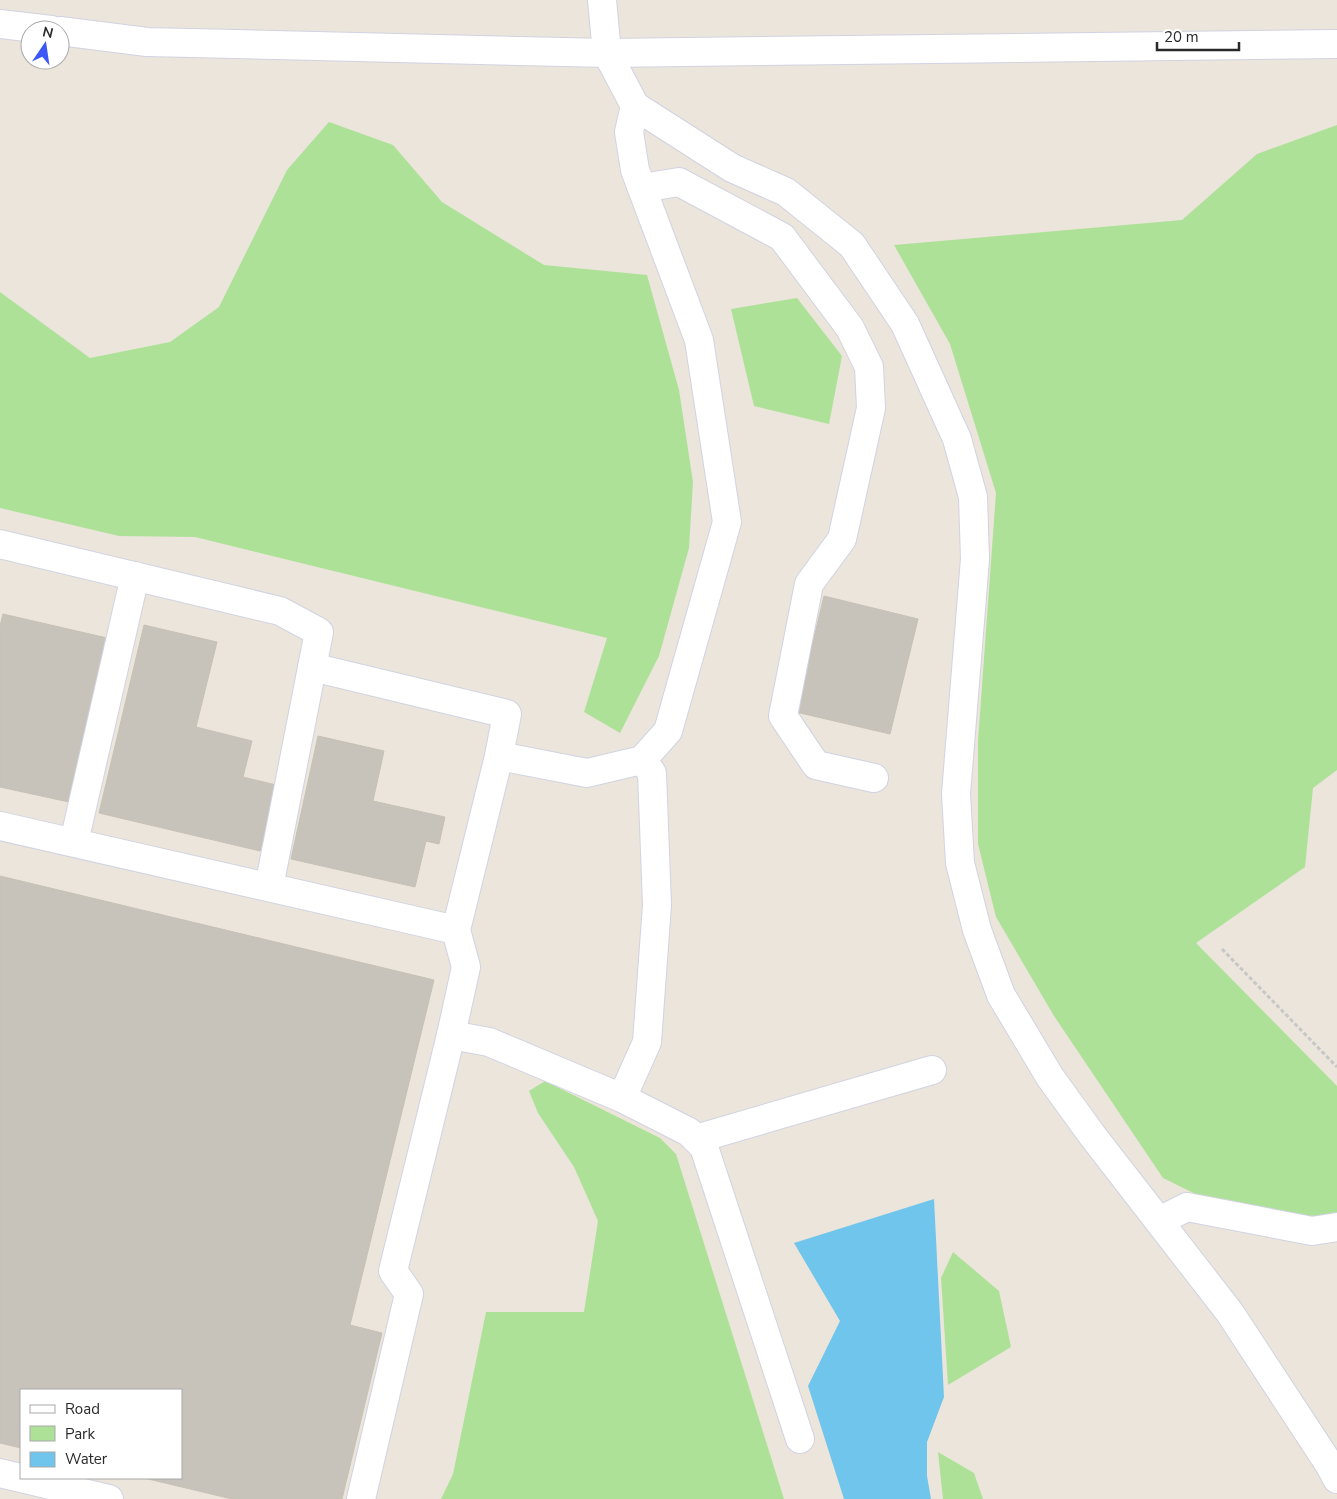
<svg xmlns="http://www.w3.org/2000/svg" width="1337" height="1499" viewBox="0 0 1337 1499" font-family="'Nunito Sans',sans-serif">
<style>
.green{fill:#aee198}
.water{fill:#6fc5ec}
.building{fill:#c7c3ba;stroke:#c7c1b5}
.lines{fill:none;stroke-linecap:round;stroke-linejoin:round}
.minor-casing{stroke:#d1d3e2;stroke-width:30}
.path{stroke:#c7c7c7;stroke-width:3;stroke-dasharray:4 2.5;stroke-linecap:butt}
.minor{stroke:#fff;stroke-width:28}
</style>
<rect width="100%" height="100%" fill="#ebe5db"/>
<!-- green -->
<g class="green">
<path d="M329 122 393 145 442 202 544 265 647 275 679 390 693 482 689 548 659 656 620 733 584 712 607 638 195 537 119 536 0 508V292L90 358 170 342 219 307 287 170Z"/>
<path d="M1337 125V770L1313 788 1305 867 1196 943 1337 1086V1218L1303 1225 1230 1211 1163 1178 1054 1016 996 917 978 844V741L996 493 950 344 894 245 1182 220 1257 154Z"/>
<path d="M797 298 842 356 829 424 754 406 731 309Z"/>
<path d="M545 1081 660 1138 676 1154 784 1499H441L453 1474 486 1312H584L598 1221 574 1167 538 1113 529 1091Z"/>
<path d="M953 1252 999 1291 1011 1347 948 1385 941 1278Z"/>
<path d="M938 1452 974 1473 983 1499H943Z"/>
</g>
<!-- water -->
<path class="water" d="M934 1199 944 1397 927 1442V1476L931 1499H844L808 1386 840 1321 794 1243Z"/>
<!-- building -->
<g class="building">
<path d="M824 596 918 619 890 734 796 712Z"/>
<path d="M3 614 107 638 69 802 0 787V626Z"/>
<path d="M144 625 217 642 196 727 252 741 243 777 276 785 260 851 99 813Z"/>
<path d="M318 736 384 751 373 801 445 817 439 844 426 841 415 887 291 859Z"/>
<path d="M0 876 434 980 350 1325 382 1333 342 1499H232L144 1478H181V1390H21V1448L0 1443Z"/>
</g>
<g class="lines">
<defs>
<g id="minor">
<path d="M602 0 607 53 635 106 732 168 786 192 852 245 905 324 957 439 973 497 975 559 956 794 960 863 977 930 1001 995 1050 1077 1092 1135 1230 1313 1329 1464 1337 1479"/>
<path d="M0 24 51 30"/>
<path d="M60 31 147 42 607 53 1337 44"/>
<path d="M642 188 679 182 782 237 850 328 869 367 871 408 842 539 809 584 783 716 816 765 874 778"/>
<path d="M0 544 280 611 319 632 269 887"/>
<path d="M499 756 587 773 642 760 668 731 727 522 699 340 635 170 629 132 635 106"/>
<path d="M0 826 456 930 499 756 507 714 312 667"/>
<path d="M74 842 135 576"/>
<path d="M451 1035 489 1042 622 1098 689 1132 704 1147 800 1439"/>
<path d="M622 1098 647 1042 657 905 652 773 642 760"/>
<path d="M696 1139 932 1070"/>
<path d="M1159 1221 1187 1207 1312 1231 1337 1227"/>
<path d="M0 1473 109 1499"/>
<path d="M361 1499 409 1294 393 1271 451 1035 466 967 456 930"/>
</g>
</defs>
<!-- minor casing -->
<use href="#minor" class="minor-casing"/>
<!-- path -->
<path class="path" d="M1222 949 1337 1067"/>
<!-- minor -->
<use href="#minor" class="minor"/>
</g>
<!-- legend -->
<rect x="20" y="1389" width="162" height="90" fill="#ffffff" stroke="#a9a9a9"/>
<rect x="30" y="1405" width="25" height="8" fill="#ffffff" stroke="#a9a9a9"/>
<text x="65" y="1414" font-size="15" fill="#292929">Road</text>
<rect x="30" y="1426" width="25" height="15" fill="#aee198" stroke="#a9a9a9"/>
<text x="65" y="1439" font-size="15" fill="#292929">Park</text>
<rect x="30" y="1452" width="25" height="15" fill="#6fc5ec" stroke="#a9a9a9"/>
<text x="65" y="1464" font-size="15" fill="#292929">Water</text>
<!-- north arrow -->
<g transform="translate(45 45) rotate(13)"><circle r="24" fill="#ffffff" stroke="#a9a9a9"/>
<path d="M0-4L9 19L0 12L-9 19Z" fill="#3d57f7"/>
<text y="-8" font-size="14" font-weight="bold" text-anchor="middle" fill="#292929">N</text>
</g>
<!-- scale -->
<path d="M1157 42v8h82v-8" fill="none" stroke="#292929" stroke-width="2.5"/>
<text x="1164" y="42" font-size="15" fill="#292929" stroke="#ffffff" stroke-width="4" paint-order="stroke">20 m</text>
</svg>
